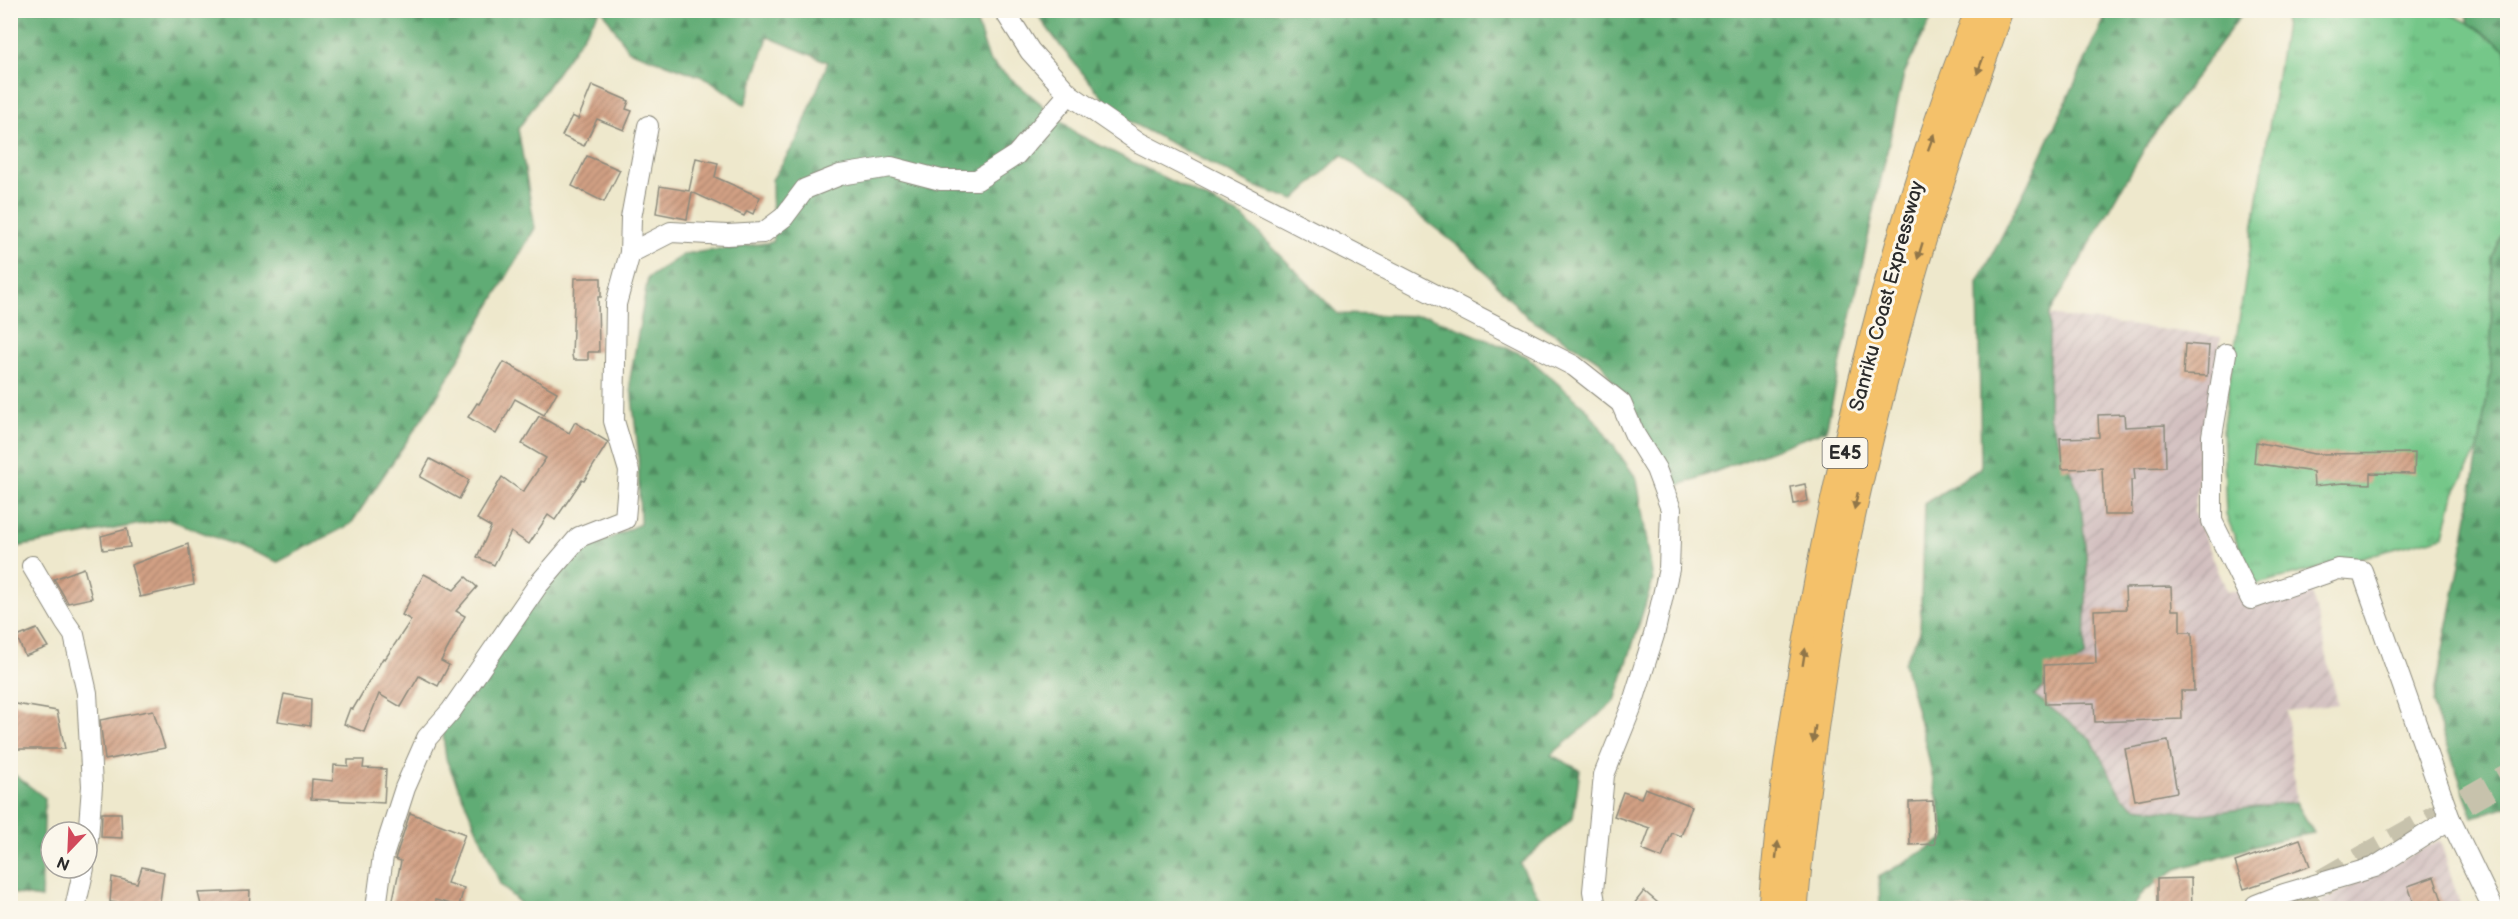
<svg xmlns="http://www.w3.org/2000/svg" width="2518" height="919" viewBox="0 0 2518 919" font-family="'Balsamiq Sans',sans-serif">
<style>
.industrial{fill:url(#industrial-furrows)}
.grass{fill:url(#grass-tufts);stroke:#50795a;stroke-width:1.5}
.forest{fill:url(#forest-firs);stroke:#466c50;stroke-width:1.5}
.building{fill:url(#building-hatch)}
.lines{fill:none;stroke-linecap:round;stroke-linejoin:round}
.highway-tunnel{stroke:#c7c2ac;stroke-width:27;stroke-dasharray:27 14;stroke-linecap:butt}
.minor-casing{stroke:#8c8a7c;stroke-width:22}
.highway-casing{stroke:#8c8a7c;stroke-width:29}
.minor{stroke:#fff;stroke-width:20}
.highway{stroke:#f4c16a;stroke-width:27}
.oneway{fill:#90764a}
.labels{text-anchor:middle;dominant-baseline:central;stroke-width:6;stroke-linejoin:round;paint-order:stroke}
.shield{fill:#fbf7ec;stroke:#696865;stroke-width:1.5}
.shield-label{font-size:18px;font-weight:bold;fill:#2b2b2b}
.street-label{font-size:20px;fill:#2b2b2b;stroke:#fbf7ec}
</style>
<defs>
<pattern id="industrial-furrows" width="10" height="10" patternUnits="userSpaceOnUse" patternTransform="scale(1.5)"><rect width="10" height="10" fill="#d2bfbf"/><path d="M-1 1l2-2M0 10L10 0M9 11l2-2" fill="none" stroke="#b4a4a4"/></pattern>
<pattern id="grass-tufts" width="24" height="20" patternUnits="userSpaceOnUse" patternTransform="scale(1.5)"><rect width="24" height="20" fill="#75c789"/><path d="M3 7l-1-3M5 7V3M7 7l1-3M15 17l-1-3M17 17v-4M19 17l1-3" fill="none" stroke="#60a270"/></pattern>
<pattern id="forest-firs" width="22" height="20" patternUnits="userSpaceOnUse" patternTransform="scale(1.5)"><rect width="22" height="20" fill="#60ac75"/><path d="M5 1l3.5 6h-7zM16 11l3.5 6h-7z" fill="#4f8c60"/></pattern>
<pattern id="building-hatch" width="6" height="6" patternUnits="userSpaceOnUse" patternTransform="scale(1.5)"><rect width="6" height="6" fill="#d2a084"/><path d="M-1 1l2-2M0 6l6-6M5 7l2-2" fill="none" stroke="#ab836c"/></pattern>
</defs>
<rect width="100%" height="100%" fill="#fbf7ec"/>
<filter id="ink" filterUnits="userSpaceOnUse"><feTurbulence type="fractalNoise" baseFrequency=".0167" numOctaves="2"/><feDisplacementMap in="SourceGraphic" scale="12" xChannelSelector="R" yChannelSelector="G"/><feConvolveMatrix kernelMatrix="1 2 1 2 8 2 1 2 1" color-interpolation-filters="sRGB"/></filter>
<filter id="wash" filterUnits="userSpaceOnUse"><feTurbulence type="fractalNoise" baseFrequency=".008" numOctaves="4" result="noise"/><feDisplacementMap in="SourceGraphic" scale="24" xChannelSelector="R" yChannelSelector="G"/><feGaussianBlur stdDeviation="1.35" result="paint"/><feColorMatrix in="noise" values="0 0 0 0 0 0 0 0 0 0 0 0 0 0 0 0 0 1.4 0 .05"/><feComposite in="paint" operator="in"/></filter>
<g filter="url(#wash)">
<rect width="100%" height="100%" fill="#eee8cc"/>
<!-- industrial -->
<g class="industrial">
<path d="M2049 315 2221 337 2194 512 2227 591 2312 592 2338 704 2287 711 2296 802 2202 814 2135 807 2121 796 2091 739 2034 695 2085 656 2087 565 2080 495 2049 417Z"/>
<path d="M2440 840 2461 908H2323L2321 901Z"/>
</g>
<!-- grass -->
<path class="grass" d="M2287 11H2445L2469 23 2507 50V226L2492 258 2491 372 2479 447 2454 494 2444 536 2254 585 2226 515 2223 424Z"/>
<!-- forest -->
<g class="forest">
<path d="M11 10 600 11 518 129 535 228 438 395 351 524 278 562 168 519 11 548Z"/>
<path d="M603 11H973L989 60 1077 134 1243 217 1338 314 1429 316 1526 356 1588 410 1637 479 1653 580 1615 701 1551 755 1580 770 1573 818 1520 864 1545 908H525L500 884 490 859 446 759 441 717 507 616 594 546 640 524 638 450 630 379 648 278 684 254 773 242 772 180 798 138 828 62 768 37 745 105 708 79 628 50Z"/>
<path d="M1035 11H1935L1904 74 1826 430 1677 486 1600 361 1528 318 1467 253 1342 155 1294 200 1254 186 1118 116 1062 48Z"/>
<path d="M2102 11H2244L2149 141 2049 315V417L2080 495 2087 565 2085 656 2034 695 2091 739 2121 795 2135 807 2202 814 2296 802 2314 833 2273 841 2177 869 2144 891 2133 908H1880L1879 877 1946 838 1925 742 1904 663 1920 632 1924 504 1981 468 1978 283 2029 182 2104 20Z"/>
<path d="M2466 11H2507V50L2469 23Z"/>
<path d="M2507 226V806L2473 817 2432 703 2459 570 2491 372 2492 258Z"/>
<path d="M11 772 45 798 41 898 11 893Z"/>
</g>
<g id="blocks">
<!-- building -->
<g class="building">
<path d="M592 85 629 101 626 109 632 111 624 130 597 119 584 146 562 136 572 116 578 119Z"/>
<path d="M587 156 620 170 604 202 572 186Z"/>
<path d="M696 158 718 163 715 177 760 197 753 214 747 211 744 216 692 192 687 219 656 213 660 186 689 191Z"/>
<path d="M575 278H601V297H598L599 352H588V360H573L572 355Z"/>
<path d="M2185 344 2209 346 2207 376 2183 375Z"/>
<path d="M504 362 557 392 544 415 515 399 496 434 468 417 477 403 479 404Z"/>
<path d="M2124 414 2125 427 2165 425 2166 467 2134 468 2135 480H2131L2132 515H2104L2102 468 2062 469 2060 438 2099 437 2098 415Z"/>
<path d="M539 416 569 433 575 422 608 442 584 481 582 480 555 520 548 515 529 544 511 532 494 565 477 557 491 527 477 519 502 477 523 492 546 458 522 444Z"/>
<path d="M2256 442 2314 454 2415 453 2414 474 2370 473V484L2343 483 2314 486 2313 472 2254 463Z"/>
<path d="M430 459 469 480 459 499 420 477Z"/>
<path d="M1805 484 1808 501 1794 504 1791 487Z"/>
<path d="M127 529 130 547 103 550 101 536Z"/>
<path d="M188 544 194 585 140 597 131 565Z"/>
<path d="M84 568 92 598 68 603 54 579Z"/>
<path d="M424 574 454 590 466 577 477 587 456 611 465 616 441 661 449 665 438 686 419 676 401 707 379 694 364 732 344 724 350 708 353 709 383 658 385 659 411 620 402 615Z"/>
<path d="M2171 587 2172 610H2180V632H2192L2194 691H2181L2182 719 2095 722 2094 703 2045 704 2044 665 2096 663 2094 610 2126 609 2125 588Z"/>
<path d="M37 629 48 647 25 656 17 637Z"/>
<path d="M284 694 311 699 310 726 278 721Z"/>
<path d="M10 703 57 711 65 749H12Z"/>
<path d="M153 710 165 748 105 760 100 720Z"/>
<path d="M2168 741 2177 792 2135 800 2125 749Z"/>
<path d="M348 760H364L363 768 386 769 384 803 311 799 312 779 333 781 334 765 348 766Z"/>
<path d="M1645 788 1692 806 1681 836 1672 833 1662 858 1642 850 1650 828 1614 816 1623 792 1641 798Z"/>
<path d="M1933 801 1935 844 1910 845 1909 802Z"/>
<path d="M102 813H121L122 838 101 837Z"/>
<path d="M410 813 465 834 447 883 464 888 459 906 435 900 434 909H391L401 861 395 859Z"/>
<path d="M2300 839 2310 866 2244 889 2235 862Z"/>
<path d="M142 867 164 872 159 909 110 902 112 877 137 883Z"/>
<path d="M2434 877 2445 909H2416L2408 886Z"/>
<path d="M2191 878 2192 909H2157V879Z"/>
<path d="M250 891 249 909H202L198 893Z"/>
<path d="M1644 891 1665 909H1630Z"/>
</g>
</g>
</g>
<g filter="url(#ink)">
<use href="#blocks" fill-opacity="0" stroke="#8c8a7c" stroke-width="1.5"/>
<g class="lines">
<!-- highway-tunnel -->
<path class="highway-tunnel" d="M2291 908 2314 887 2508 777"/>
<defs>
<g id="minor">
<path d="M1004 10 1030 51 1069 94 1140 143 1574 366 1621 403 1635 435 1656 469 1671 509 1669 569 1654 635 1631 708 1604 775 1593 891 1596 908"/>
<path d="M630 253 671 232 727 235 763 233 784 217 805 189 840 175 891 167 941 180H977L1016 155 1069 94"/>
<path d="M2226 354 2212 436V521L2251 599 2338 569 2362 571 2450 819 2493 908"/>
<path d="M32 566 65 622 74 635 87 693 92 786 87 852"/>
<path d="M75 908 84 868"/>
<path d="M376 908 383 856 405 788 427 738 451 711 538 585 579 537 625 519 629 471 614 421 616 304 630 253 631 218 648 126"/>
<path d="M2256 908V905L2284 894 2375 867 2450 819"/>
</g>
<g id="highway">
<path d="M1772 908C1781 788 1801 668 1824 550 1861 367 1911 185 1979 10"/>
<path d="M1794 908C1802 816 1814 724 1829 632 1847 524 1874 417 1902 311 1929 209 1965 110 2000 10"/>
</g>
</defs>
<!-- minor casing -->
<use href="#minor" class="minor-casing"/>
<!-- highway casing -->
<use href="#highway" class="highway-casing"/>
<!-- minor -->
<use href="#minor" class="minor"/>
<!-- highway -->
<use href="#highway" class="highway"/>
</g>
<!-- one-way arrows -->
<defs><path id="oneway-solid" d="M-6-.8H1V-3.2L6.5 0L1 3.2V.8H-6Z" transform="scale(1.5)"/></defs>
<g class="oneway">
<use href="#oneway-solid" transform="translate(1980 66) rotate(110)"/>
<use href="#oneway-solid" transform="translate(1931 142) rotate(-70)"/>
<use href="#oneway-solid" transform="translate(1920 251) rotate(107)"/>
<use href="#oneway-solid" transform="translate(1856 501) rotate(102)"/>
<use href="#oneway-solid" transform="translate(1804 657) rotate(-81)"/>
<use href="#oneway-solid" transform="translate(1814 734) rotate(99)"/>
<use href="#oneway-solid" transform="translate(1777 850) rotate(-83)"/>
</g>
</g>
<g class="labels">
<!-- shield labels -->
<rect class="shield" x="1822.5" y="438" width="45" height="30" rx="4.5"/>
<g class="shield-label">
<text x="1845" y="453">E45</text>
</g>
<!-- street labels -->
<g class="street-label">
<text transform="translate(1887 296) rotate(-75)">Sanriku Coast Expressway</text>
</g>
</g>
<!-- margin -->
<rect width="2518" height="919" fill="none" stroke="#fbf7ec" stroke-width="36"/>
<!-- north arrow -->
<g transform="translate(69 850) rotate(203)"><circle r="28" fill="#fbf7ec" stroke="#a8a59f" stroke-width="1.5"/>
<path d="M0-4.5L10 22L0 15L-10 22Z" fill="#d1495b"/>
<text y="-9" font-size="16" font-weight="bold" text-anchor="middle" fill="#2b2b2b">N</text>
</g>
</svg>
